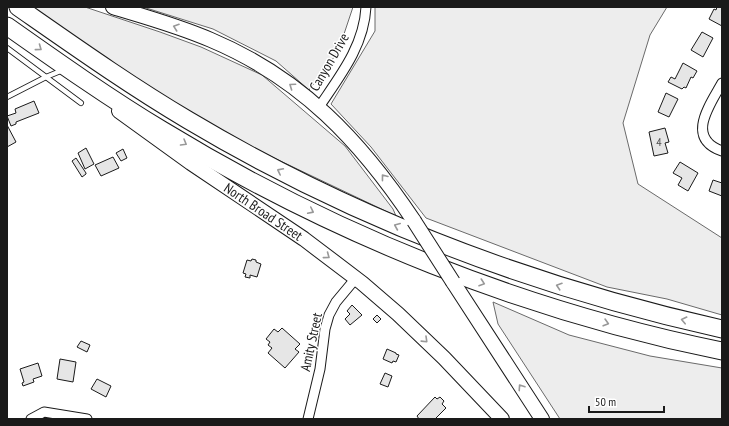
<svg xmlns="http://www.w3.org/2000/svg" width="729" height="426" viewBox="0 0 729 426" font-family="'PT Sans Narrow',sans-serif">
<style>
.green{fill:#ededed;stroke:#6a6a6a}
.building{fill:#e6e6e6;stroke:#1a1a1a}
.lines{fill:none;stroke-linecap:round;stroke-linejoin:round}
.lane-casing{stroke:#1a1a1a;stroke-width:6}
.street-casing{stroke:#1a1a1a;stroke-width:11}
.primary-casing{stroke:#1a1a1a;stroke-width:16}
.highway-casing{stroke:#1a1a1a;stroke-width:19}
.lane{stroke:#fff;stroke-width:4.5}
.street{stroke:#fff;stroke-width:9}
.primary{stroke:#fff;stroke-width:14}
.highway{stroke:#fff;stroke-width:17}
.primary-bridge-casing{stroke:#1a1a1a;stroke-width:16;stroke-linecap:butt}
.primary-bridge{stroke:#fff;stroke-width:14}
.oneway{stroke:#989898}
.labels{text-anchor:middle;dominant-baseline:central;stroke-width:3;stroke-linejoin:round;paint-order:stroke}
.number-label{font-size:12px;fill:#4d4d4d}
.street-label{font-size:14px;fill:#1a1a1a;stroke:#fff}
</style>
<rect width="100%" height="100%" fill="#fff"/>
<!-- green -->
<g class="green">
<path d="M32 7H85L160 32 201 47 262 75 345 146 393 209 396 216 253 148 174 103 62 29Z"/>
<path d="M143 7H353L338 52 309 90 276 61 213 29Z"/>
<path d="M375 7H667L650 35 623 123 638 184 722 238V315L667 299 607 287 426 218 371 147 331 104 375 31Z"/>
<path d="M493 302 569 335 650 356 722 368V419H560L498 324Z"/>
</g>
<!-- building -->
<g class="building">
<path d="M717 7H722V26L709 19 714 9 716 10Z"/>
<path d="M702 32 713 38 703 57 691 50Z"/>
<path d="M683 63 697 71 693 78 691 77 686 88 684 87 682 89 668 82 671 77 675 79Z"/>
<path d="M666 93 678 99 669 117 658 112Z"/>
<path d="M34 101 39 113 16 122V124L11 126 7 116 16 113 15 109Z"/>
<path d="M7 125 16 142 7 147Z"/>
<path d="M665 128 669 142 665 143 668 153 654 156 649 132Z"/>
<path d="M86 148 94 164 85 169 78 153Z"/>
<path d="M123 149 127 158 121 161 116 153Z"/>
<path d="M113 157 119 168 101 176 95 165Z"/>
<path d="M76 158 86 173V174L82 177 72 161Z"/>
<path d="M680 162 698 173 688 191 678 185 682 178 673 173Z"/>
<path d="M713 180 722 183V196L709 191Z"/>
<path d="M252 259 256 260V262L261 264 257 277 250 275V278L245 277 246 274 243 273 247 260 251 261Z"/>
<path d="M352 305 362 315 350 325 345 319 350 314 347 311Z"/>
<path d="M377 315 381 319 377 323 373 319Z"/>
<path d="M282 328 300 344 295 349 299 352 285 368 268 353 272 348 268 345 270 342 266 339 274 329 278 332Z"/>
<path d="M81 341 90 345 87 352 77 347Z"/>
<path d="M387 349 396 353V354L399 355 396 362 393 361 392 363 383 359Z"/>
<path d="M60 359 76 362 73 382 57 379Z"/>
<path d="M38 363 42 376 33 379 34 382 23 386 22 383 24 382 20 369Z"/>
<path d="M385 373 392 376 388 387 380 384Z"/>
<path d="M97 379 111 386 106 397 91 389Z"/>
<path d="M435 397 437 399 440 397 444 401 442 404 446 408 435 419H419L417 416Z"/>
</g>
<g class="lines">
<defs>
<g id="lane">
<path d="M7 48 81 103"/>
<path d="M7 97 46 77 63 70"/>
</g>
<g id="street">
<path d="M722 83C710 105 685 138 722 151"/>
<path d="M319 107C340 76 364 46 366 7"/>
<path d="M31 419 44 412 87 419"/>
<path d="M308 419 320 369 325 329 329 315 336 302 356 278"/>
</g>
<g id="primary">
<path d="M113 7C146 17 179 26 211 40 301 78 360 140 414 221"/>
<path id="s1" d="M119 111 191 163 304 239 362 283 398 314 444 358 502 419"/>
<path d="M453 282 542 419"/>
</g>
<g id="highway">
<path d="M18 7C74 46 129 85 188 120 354 219 534 287 722 329"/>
<path d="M7 26C58 62 109 98 162 130 334 235 525 311 722 351"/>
</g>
</defs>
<!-- lane casing -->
<use href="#lane" class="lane-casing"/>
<!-- street casing -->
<use href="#street" class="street-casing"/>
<!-- primary casing -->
<use href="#primary" class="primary-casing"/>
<!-- highway casing -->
<use href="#highway" class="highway-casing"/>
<!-- lane -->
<use href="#lane" class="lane"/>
<!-- street -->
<use href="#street" class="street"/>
<!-- primary -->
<use href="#primary" class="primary"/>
<!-- highway -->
<use href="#highway" class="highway"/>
<defs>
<path id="primary-bridge" d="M414 221 453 282"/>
</defs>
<!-- primary-bridge casing -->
<use href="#primary-bridge" class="primary-bridge-casing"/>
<!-- primary-bridge -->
<use href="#primary-bridge" class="primary-bridge"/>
</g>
<!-- one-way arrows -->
<defs><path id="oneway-chevron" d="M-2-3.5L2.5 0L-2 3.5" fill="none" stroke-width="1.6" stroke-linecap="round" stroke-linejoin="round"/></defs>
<g class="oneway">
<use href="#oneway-chevron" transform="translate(176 27) rotate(-161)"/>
<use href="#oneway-chevron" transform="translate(39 48) rotate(36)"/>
<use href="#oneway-chevron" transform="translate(292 86) rotate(-145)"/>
<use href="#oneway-chevron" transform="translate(184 143) rotate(30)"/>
<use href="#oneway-chevron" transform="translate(280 171) rotate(-153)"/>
<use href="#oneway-chevron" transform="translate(384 177) rotate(-128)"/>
<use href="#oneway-chevron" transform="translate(311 211) rotate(26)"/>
<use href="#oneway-chevron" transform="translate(397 226) rotate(-157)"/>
<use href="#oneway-chevron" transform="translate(327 256) rotate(37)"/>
<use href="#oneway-chevron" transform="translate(482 283) rotate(19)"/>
<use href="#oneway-chevron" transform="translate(559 286) rotate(-162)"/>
<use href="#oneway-chevron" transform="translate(684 320) rotate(-167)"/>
<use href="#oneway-chevron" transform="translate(606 323) rotate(16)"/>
<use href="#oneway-chevron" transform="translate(425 340) rotate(44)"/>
<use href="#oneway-chevron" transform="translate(521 387) rotate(-124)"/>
</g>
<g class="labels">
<!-- number labels -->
<g class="number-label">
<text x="659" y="141">4</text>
</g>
<!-- street labels -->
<g class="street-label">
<text transform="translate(329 62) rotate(-60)">Canyon Drive</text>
<text stroke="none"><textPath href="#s1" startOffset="176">North Broad Street</textPath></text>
<text transform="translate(311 342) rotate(-78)">Amity Street</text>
</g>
</g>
<!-- border -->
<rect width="729" height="426" fill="none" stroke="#1a1a1a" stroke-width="16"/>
<!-- scale -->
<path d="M589 406v6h75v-6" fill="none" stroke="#1a1a1a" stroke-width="2"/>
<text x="595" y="406" font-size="12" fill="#1a1a1a" stroke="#ffffff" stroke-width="3" paint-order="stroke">50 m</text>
</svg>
